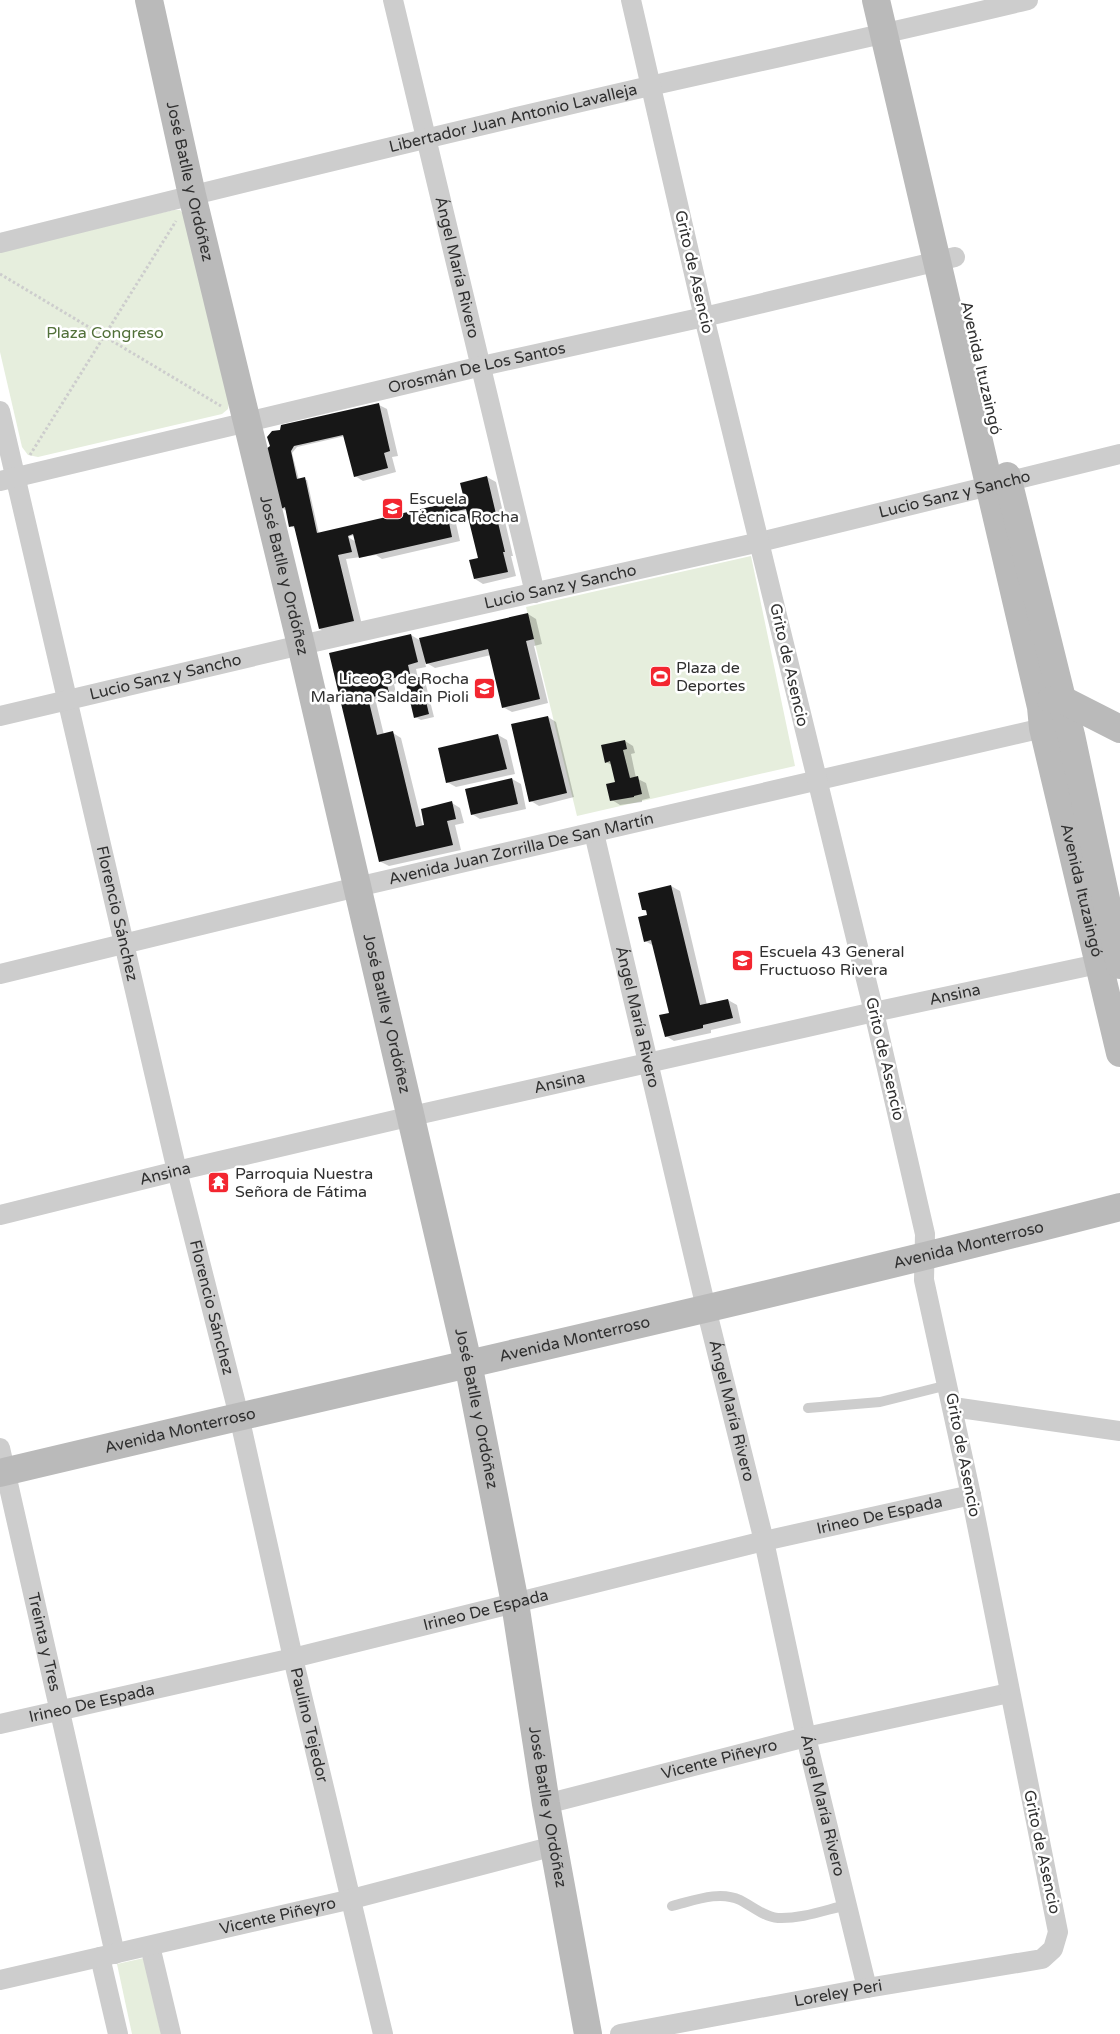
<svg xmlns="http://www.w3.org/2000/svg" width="1120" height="2034" viewBox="0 0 1120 2034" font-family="'Varela Round',sans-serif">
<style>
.green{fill:#e6eedd}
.shadow{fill:#0003;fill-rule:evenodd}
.building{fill:#171717}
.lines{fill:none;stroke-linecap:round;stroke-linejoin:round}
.path{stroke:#cdcdcd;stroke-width:3;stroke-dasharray:2.5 2.5;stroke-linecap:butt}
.lane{stroke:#cdcdcd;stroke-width:10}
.street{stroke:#cdcdcd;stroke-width:20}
.secondary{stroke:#bababa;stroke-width:28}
.labels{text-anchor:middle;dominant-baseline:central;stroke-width:5;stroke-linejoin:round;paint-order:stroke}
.street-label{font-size:16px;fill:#303030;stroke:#fff}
.park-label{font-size:16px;fill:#517039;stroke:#fff}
.poi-label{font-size:16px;fill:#303030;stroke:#fff;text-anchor:start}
</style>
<rect width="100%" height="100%" fill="#fff"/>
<!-- green -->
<g class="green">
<path d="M174 210H180L185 216 229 402 228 409 222 414 38 457 28 455 22 447 0 352V249Z"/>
<path d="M751 556 795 766 577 816 526 607Z"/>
<path d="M144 1958 161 2034H132L117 1964Z"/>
</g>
<!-- shadow -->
<g class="shadow">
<path d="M379 405 387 409 398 456 392 457 396 472 363 481 355 476 345 436 297 447 292 453 299 480H307L319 534 465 500 487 477 496 482 513 556H511L516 576 483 584 475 579 479 559 468 510 447 514 455 519 460 541 382 559 376 555 346 559 362 625 328 634 320 629 296 529 291 526 287 511 282 508 281 432ZM354 535 356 542 348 537Z"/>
<path d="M528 614 536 619 542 644 534 646 548 703 512 712 503 707 491 655 435 668 425 662 426 667 416 669 418 678 425 681 434 717 421 720 415 717 406 681 394 684 397 697 376 702 384 735 393 733 401 738 423 827 452 803 460 808 464 823 455 825 461 850 389 866 381 862 331 654 411 635 421 641Z"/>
<path d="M548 717 556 722 574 797 539 806 531 801Z"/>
<path d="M498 735 507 740 515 774 456 787 447 782Z"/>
<path d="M625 741 633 746 635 753 631 754 636 778 646 783 650 798 642 800V802L620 805 612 800 616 783 612 765 606 762Z"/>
<path d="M512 779 521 784 526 809 480 819 472 814Z"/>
<path d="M671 886 680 891 707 1005 728 1000 737 1005 741 1023 711 1030V1033L674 1041 666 1036 670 1014 654 946 645 941 649 916 648 912 643 910Z"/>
</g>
<!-- building -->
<g class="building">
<path d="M379 403 390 451 384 453 388 468 354 477 343 435 294 446 291 451 297 479 305 477 317 533 464 499 460 483 487 476 505 552H503L508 572 474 579 469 560 478 558 466 509 447 513 452 537 359 558 353 534 348 536 352 552 338 555 354 621 319 629 294 526 289 527 285 507 281 509 266 449 270 446 267 437 272 431 280 430 281 425Z"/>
<path d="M528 613 534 639 526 641 540 699 502 708 488 649 426 664 419 638Z"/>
<path d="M411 634 418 662 408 665 410 674 386 680 389 693 368 698 377 735 393 731 416 827 424 825 421 809 452 801 456 819 447 821 453 845 379 862 329 653Z"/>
<path d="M420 677 429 714 414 718 405 680Z"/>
<path d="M548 716 567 793 529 802 511 724Z"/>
<path d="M498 734 507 769 446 783 438 748Z"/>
<path d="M625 740 627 749 623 750 630 778 638 776 642 794 634 796V797L610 801 606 784 615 782 610 761 605 763 601 745Z"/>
<path d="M512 778 518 804 471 815 465 789Z"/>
<path d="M671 885 700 1005 728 999 733 1018 703 1025V1028L665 1037 659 1015 669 1013 651 940 644 942 638 917 647 915 646 910H642L638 893Z"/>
</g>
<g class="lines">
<!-- path -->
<g class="path">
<path d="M0 274 221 406"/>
<path d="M30 455 176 221"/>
</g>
<!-- lane -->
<g class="lane">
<path d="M808 1408 880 1402 948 1385"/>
<path d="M672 1906C693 1901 719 1890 740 1900 752 1906 764 1917 778 1918 801 1919 825 1910 847 1905"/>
</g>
<!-- street -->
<g class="street">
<path id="s1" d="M393 0 535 593"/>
<path id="s2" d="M0 243C216 189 433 136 650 86 776 58 902 30 1028 0"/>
<path id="s3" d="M0 411 177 1171 239 1416 293 1658 383 2034"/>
<path id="s4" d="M0 481 482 366 704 317 955 257"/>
<path id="s5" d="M0 716 301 645 760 542 1120 454"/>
<path id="s6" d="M594 833 706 1308 764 1541 806 1737 867 1988"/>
<path id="s7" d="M0 974 357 887 1043 728"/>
<path id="s8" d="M0 1215 177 1171 412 1116 874 1012 1112 961"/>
<path d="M953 1407 1120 1431"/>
<path id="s9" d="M0 1448 115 1954"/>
<path id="s10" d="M0 1724 293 1658 764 1541 971 1495"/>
<path id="s11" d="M546 1804 806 1737 1009 1693"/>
<path d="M150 1946 171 2034"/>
<path d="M100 1957 118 2034"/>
<path id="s12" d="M0 1980 352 1899 554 1846"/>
<path id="s13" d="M620 2034 867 1988 1042 1959 1053 1949 1058 1932 971 1495 924 1280 925 1234 874 1012 704 317 631 0"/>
</g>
<!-- secondary -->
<g class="secondary">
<path id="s14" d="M149 0 192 195 301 645 468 1363 515 1603 546 1804 588 2034"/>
<path id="s15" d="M876 0 1041 707 1043 728 1120 1053"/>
<path d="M1007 476 1071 735 1120 965"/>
<path d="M1051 700H1063L1120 729"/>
<path id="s16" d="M0 1473C373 1384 748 1303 1120 1207"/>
</g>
</g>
<!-- icons -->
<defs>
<symbol id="school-square" viewBox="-11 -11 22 22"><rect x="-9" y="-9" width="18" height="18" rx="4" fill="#f32630" stroke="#fff"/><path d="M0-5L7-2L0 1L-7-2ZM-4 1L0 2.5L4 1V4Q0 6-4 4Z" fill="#fff"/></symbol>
<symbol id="stadium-square" viewBox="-11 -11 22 22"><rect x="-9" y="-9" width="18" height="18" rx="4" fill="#f32630" stroke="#fff"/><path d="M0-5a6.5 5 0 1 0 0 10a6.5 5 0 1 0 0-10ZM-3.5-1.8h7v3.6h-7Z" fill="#fff"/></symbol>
<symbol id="temple-square" viewBox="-11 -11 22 22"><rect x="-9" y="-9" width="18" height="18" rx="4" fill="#f32630" stroke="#fff"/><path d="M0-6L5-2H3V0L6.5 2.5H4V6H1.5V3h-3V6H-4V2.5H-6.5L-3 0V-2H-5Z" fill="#fff"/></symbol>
</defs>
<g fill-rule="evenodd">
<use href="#school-square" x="380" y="496" width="25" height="25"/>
<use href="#stadium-square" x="648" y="664" width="25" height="25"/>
<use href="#school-square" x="472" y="676" width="25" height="25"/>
<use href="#school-square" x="730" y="948" width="25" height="25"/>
<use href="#temple-square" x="206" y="1170" width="25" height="25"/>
</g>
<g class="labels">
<!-- street labels -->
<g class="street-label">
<text stroke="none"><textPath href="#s2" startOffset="528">Libertador Juan Antonio Lavalleja</textPath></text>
<text stroke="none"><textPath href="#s14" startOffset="186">José Batlle y Ordóñez</textPath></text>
<text stroke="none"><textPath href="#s1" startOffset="275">Ángel María Rivero</textPath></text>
<text transform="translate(694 272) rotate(77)">Grito de Asencio</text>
<text stroke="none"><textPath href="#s4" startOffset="490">Orosmán De Los Santos</textPath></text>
<text transform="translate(981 368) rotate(77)">Avenida Ituzaingó</text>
<text stroke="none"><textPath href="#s5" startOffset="980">Lucio Sanz y Sancho</textPath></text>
<text stroke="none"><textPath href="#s14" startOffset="591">José Batlle y Ordóñez</textPath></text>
<text stroke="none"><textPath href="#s5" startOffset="575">Lucio Sanz y Sancho</textPath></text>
<text transform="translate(789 665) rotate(77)">Grito de Asencio</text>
<text stroke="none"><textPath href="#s5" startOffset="170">Lucio Sanz y Sancho</textPath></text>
<text stroke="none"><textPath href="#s7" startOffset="536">Avenida Juan Zorrilla De San Martín</textPath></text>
<text stroke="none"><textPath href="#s15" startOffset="914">Avenida Ituzaingó</textPath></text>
<text stroke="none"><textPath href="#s3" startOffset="516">Florencio Sánchez</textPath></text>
<text stroke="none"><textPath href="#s8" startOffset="980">Ansina</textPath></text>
<text stroke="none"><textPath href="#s14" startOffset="1041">José Batlle y Ordóñez</textPath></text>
<text stroke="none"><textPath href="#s6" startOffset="189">Ángel María Rivero</textPath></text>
<text transform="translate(885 1059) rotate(77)">Grito de Asencio</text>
<text stroke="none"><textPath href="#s8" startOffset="575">Ansina</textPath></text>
<text stroke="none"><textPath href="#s8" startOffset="170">Ansina</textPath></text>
<text stroke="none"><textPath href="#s16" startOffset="995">Avenida Monterroso</textPath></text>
<text stroke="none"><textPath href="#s3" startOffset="921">Florencio Sánchez</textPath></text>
<text stroke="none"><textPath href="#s16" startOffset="590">Avenida Monterroso</textPath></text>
<text stroke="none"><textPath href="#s14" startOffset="1446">José Batlle y Ordóñez</textPath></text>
<text stroke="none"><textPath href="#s6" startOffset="594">Ángel María Rivero</textPath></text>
<text stroke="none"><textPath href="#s16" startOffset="185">Avenida Monterroso</textPath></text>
<text transform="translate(963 1455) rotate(79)">Grito de Asencio</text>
<text stroke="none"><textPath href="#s10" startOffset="904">Irineo De Espada</textPath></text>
<text stroke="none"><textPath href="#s10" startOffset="499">Irineo De Espada</textPath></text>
<text stroke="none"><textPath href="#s9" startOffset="199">Treinta y Tres</textPath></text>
<text stroke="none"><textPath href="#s10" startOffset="94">Irineo De Espada</textPath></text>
<text stroke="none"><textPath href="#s3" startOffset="1350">Paulino Tejedor</textPath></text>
<text stroke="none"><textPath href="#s11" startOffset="179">Vicente Piñeyro</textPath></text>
<text stroke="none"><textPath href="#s6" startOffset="999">Ángel María Rivero</textPath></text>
<text stroke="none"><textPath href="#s14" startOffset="1851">José Batlle y Ordóñez</textPath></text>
<text transform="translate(1042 1852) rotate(78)">Grito de Asencio</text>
<text stroke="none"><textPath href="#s12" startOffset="285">Vicente Piñeyro</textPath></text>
<text stroke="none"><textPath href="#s13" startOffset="222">Loreley Peri</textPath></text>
</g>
<!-- park labels -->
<g class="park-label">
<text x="105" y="333">Plaza Congreso</text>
</g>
<!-- poi labels -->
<g class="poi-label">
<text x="409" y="499">Escuela<tspan x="409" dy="18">Técnica Rocha</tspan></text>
<text x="676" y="668">Plaza de<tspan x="676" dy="18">Deportes</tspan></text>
<text x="469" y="679" text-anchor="end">Liceo 3 de Rocha<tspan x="469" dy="18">Mariana Saldain Pioli</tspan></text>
<text x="759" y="952">Escuela 43 General<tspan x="759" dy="18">Fructuoso Rivera</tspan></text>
<text x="235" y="1174">Parroquia Nuestra<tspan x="235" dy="18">Señora de Fátima</tspan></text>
</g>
</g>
</svg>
